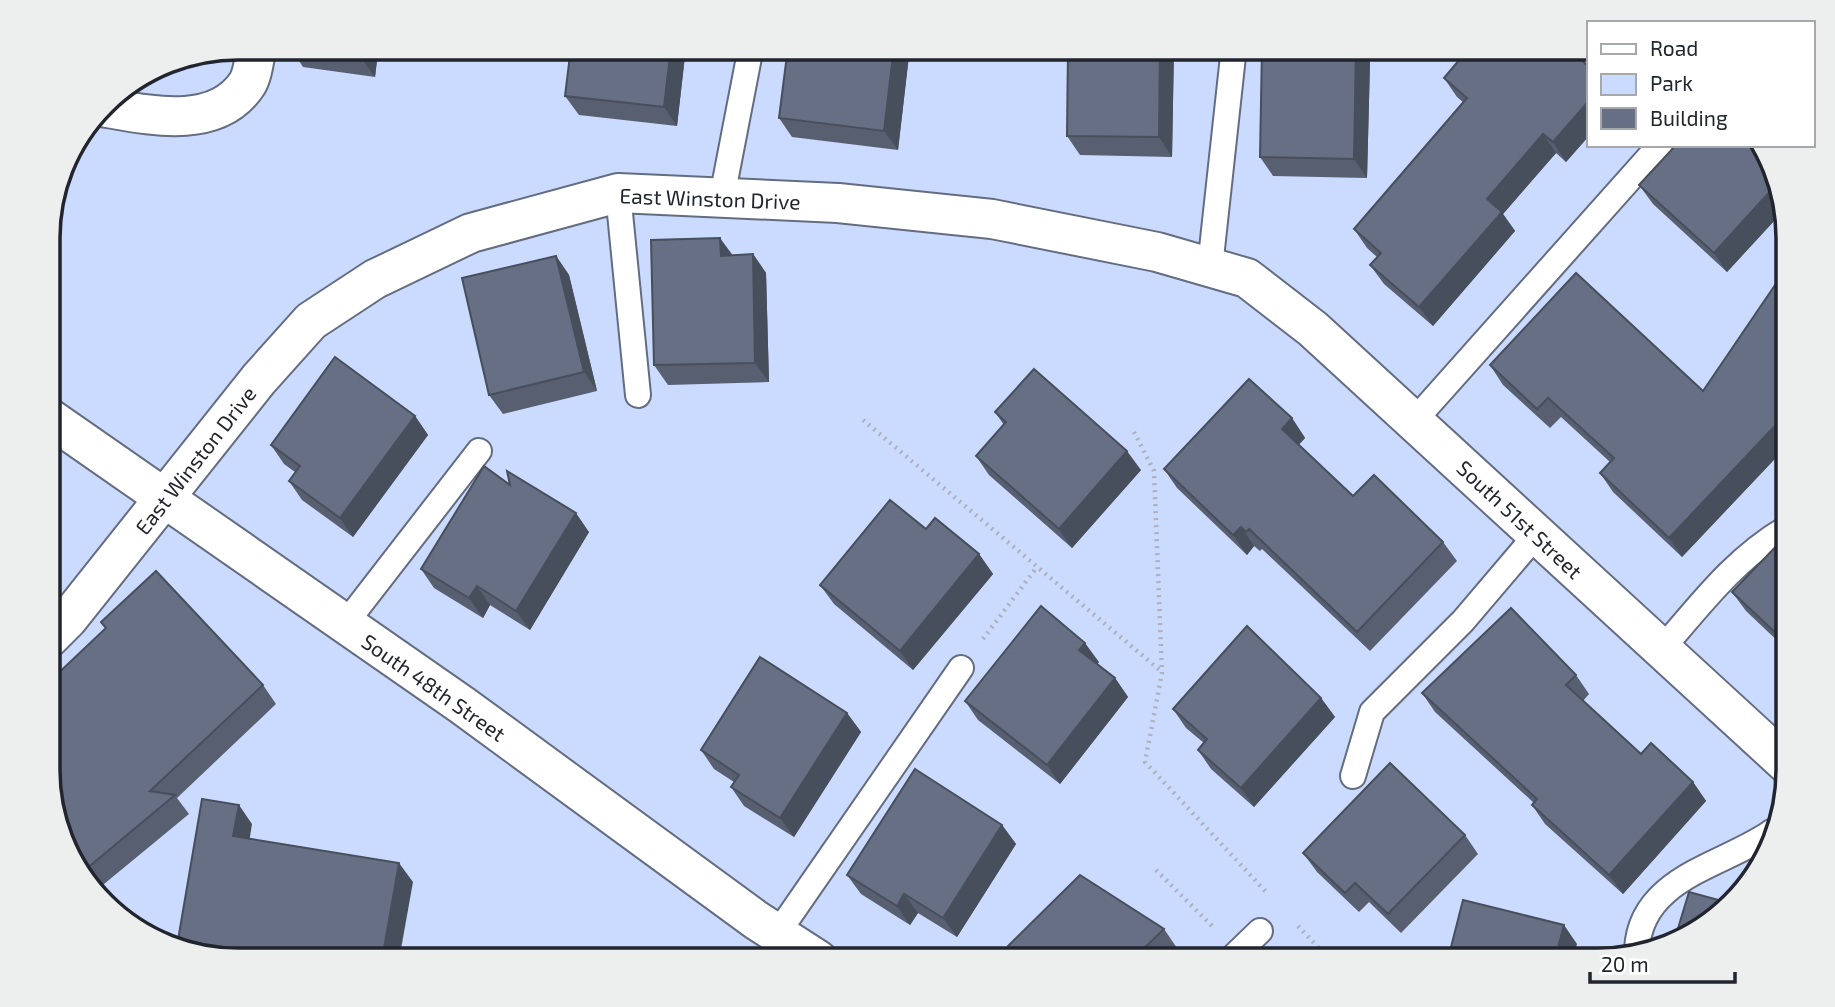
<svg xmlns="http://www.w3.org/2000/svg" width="1835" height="1007" viewBox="0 0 1835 1007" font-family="'Exo 2',sans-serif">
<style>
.green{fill:#cbdbff}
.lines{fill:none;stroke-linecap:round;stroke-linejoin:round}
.lane-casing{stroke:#646c80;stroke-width:28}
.street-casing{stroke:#646c80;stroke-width:42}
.path{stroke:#acb1bd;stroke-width:4.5;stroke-dasharray:2 5;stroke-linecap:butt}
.lane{stroke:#fff;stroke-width:24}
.street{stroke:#fff;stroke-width:38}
.wall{fill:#585f71}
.shaded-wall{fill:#474e5c}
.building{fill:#666f83;stroke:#474e5c;stroke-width:2}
.labels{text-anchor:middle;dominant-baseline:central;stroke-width:6;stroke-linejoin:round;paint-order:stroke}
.street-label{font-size:21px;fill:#22252e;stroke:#fff}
.rim{fill:none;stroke:#22252e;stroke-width:3.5}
</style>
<rect width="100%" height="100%" fill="#e8effc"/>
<!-- green -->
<path class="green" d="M237 47H1588V145H1761L1786 213 1788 770 1768 854 1703 928 1610 959 237 960 153 940 86 885 49 795 48 224 67 153 112 95 165 62Z"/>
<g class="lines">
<defs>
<g id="lane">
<path d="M618 193 638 395"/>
<path d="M722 197 751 47"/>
<path d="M1210 267 1234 47"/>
<path d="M1414 421 1660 145"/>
<path d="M345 624 479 451"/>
<path d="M1662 649C1700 605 1735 558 1787 528"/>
<path d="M1353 776 1372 712 1463 621 1537 534"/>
<path d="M777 934 961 668"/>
<path d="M1637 950C1640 876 1727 865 1773 831"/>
<path d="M1231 959 1260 931"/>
</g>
<g id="street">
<path d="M102 107C148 115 216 131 247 84 253 75 254 58 257 47"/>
<path d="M48 417 462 705 756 920 818 960"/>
<path d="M49 638 68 619 259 379 311 321 375 279 471 233 618 193 838 203 992 219 1157 252 1247 278 1313 329 1788 765"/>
</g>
</defs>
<!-- lane casing -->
<use href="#lane" class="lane-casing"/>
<!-- street casing -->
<use href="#street" class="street-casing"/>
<!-- path -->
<g class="path">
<path d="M863 420 1162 672"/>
<path d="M1134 432 1154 471 1162 673 1145 762 1268 894"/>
<path d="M983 639 1037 567"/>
<path d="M1156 870 1212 926"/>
<path d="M1298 926 1329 959"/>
</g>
<!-- lane -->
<use href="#lane" class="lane"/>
<!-- street -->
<use href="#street" class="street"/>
</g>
<!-- wall -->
<g class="wall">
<path d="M290 47H413L412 57 378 52 375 77 303 67Z"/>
<path d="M571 47H686L677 126 579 115 565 96Z"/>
<path d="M788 47H910L898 150 792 137 779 118Z"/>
<path d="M1068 47H1174L1172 157 1080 155 1067 136Z"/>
<path d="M1370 62 1367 178 1273 176 1260 157Z"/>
<path d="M1588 66V137L1566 162 1556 153 1503 214 1515 231 1433 326 1384 284 1370 265 1377 257 1367 248 1354 229 1463 102 1457 97 1444 78Z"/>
<path d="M1761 145 1785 209 1727 272 1653 204 1639 185Z"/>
<path d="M753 254 766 273 769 382 668 385 654 365 732 255Z"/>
<path d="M556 256 569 275 597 391 503 414 489 395Z"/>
<path d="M1786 269 1787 446 1682 557 1613 492 1600 473 1610 462 1561 417 1550 428 1503 385 1490 365 1703 391Z"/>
<path d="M995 412 1141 470 1072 548 989 475 976 456 1004 425Z"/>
<path d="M415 416 428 435 353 537 302 500 289 481 295 472 284 464 271 445Z"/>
<path d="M1292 418 1305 438 1298 445 1353 496 1443 542 1457 561 1370 651 1262 549 1260 551 1254 546 1247 555 1177 488 1164 469Z"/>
<path d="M510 485 589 532 530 630 490 605 483 618 434 588 421 569Z"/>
<path d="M926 529 979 554 993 574 913 670 834 604 820 585Z"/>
<path d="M1787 535V650L1746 611 1732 592Z"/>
<path d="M101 622 263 685 276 704 177 798 189 814 98 889 103 899 86 885 55 695 49 687V682L106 628Z"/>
<path d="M1099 662 1097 664 1115 678 1128 697 1060 784 978 720 965 701Z"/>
<path d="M1576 675 1589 694 1583 701 1641 754 1693 782 1706 801 1623 894 1545 824 1532 805 1534 803 1435 712 1422 693Z"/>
<path d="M1321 698 1335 717 1254 807 1211 769 1198 750 1204 743 1186 728 1173 709Z"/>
<path d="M847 713 861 732 794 837 744 806 731 787 734 782 714 769 701 750Z"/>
<path d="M1002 825 1016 844 957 937 918 913 910 925 861 894 847 875Z"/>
<path d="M1465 835 1478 854 1401 933 1369 902 1359 912 1317 872 1303 853Z"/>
<path d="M1164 929 1177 948 1165 959 1017 960 1008 946Z"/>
</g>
<!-- shaded-wall -->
<g class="shaded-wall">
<path d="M363 47H375L378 52 375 77 361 58Z"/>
<path d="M405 47H413L412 57Z"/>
<path d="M671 47H686L677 126 664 107Z"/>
<path d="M894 47H910L898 150 884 131Z"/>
<path d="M1160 47H1174L1172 157 1159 137Z"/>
<path d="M1356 47H1360L1370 62 1367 178 1354 159Z"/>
<path d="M1588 102V137L1566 162 1553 142Z"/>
<path d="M1543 134 1556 153 1503 214 1515 231 1433 326 1419 307 1487 199Z"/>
<path d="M65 159 67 162 49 219Z"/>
<path d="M1776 185 1785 209 1727 272 1714 253Z"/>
<path d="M720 238 734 257 721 256Z"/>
<path d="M753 254 766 273 769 382 755 363Z"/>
<path d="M556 256 569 275 597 391 584 372Z"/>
<path d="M1787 413V446L1682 557 1669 538Z"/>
<path d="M415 416 428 435 353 537 340 518Z"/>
<path d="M1292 418 1305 438 1295 449 1282 429Z"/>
<path d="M1127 451 1141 470 1072 548 1059 529Z"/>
<path d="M576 513 589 532 530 630 516 611Z"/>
<path d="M1241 527 1254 546 1247 555 1233 535Z"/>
<path d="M979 554 993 574 913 670 900 651Z"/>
<path d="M477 586 490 605 483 618 469 598Z"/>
<path d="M1085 643 1099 662 1093 670 1079 650Z"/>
<path d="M1115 678 1128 697 1060 784 1047 765Z"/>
<path d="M1321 698 1335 717 1254 807 1241 788Z"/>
<path d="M847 713 861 732 794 837 780 818Z"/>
<path d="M1693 782 1706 801 1623 894 1609 875Z"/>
<path d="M239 805 252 824 247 855 233 836Z"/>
<path d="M1002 825 1016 844 957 937 943 918Z"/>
<path d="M399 863 413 882 399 960H382Z"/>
<path d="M85 870 98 889 103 899 96 893Z"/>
<path d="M904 894 918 913 910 925 897 906Z"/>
<path d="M1564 925 1577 944 1573 959H1555Z"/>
</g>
<!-- building -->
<g class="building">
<path d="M290 47H363L361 58Z"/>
<path d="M571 47H671L664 107 565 96Z"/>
<path d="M788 47H894L884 131 779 118Z"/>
<path d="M1068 47H1160L1159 137 1067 136Z"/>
<path d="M1262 47H1356L1354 159 1260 157Z"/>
<path d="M1470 47H1567L1588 66V102L1553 142 1543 134 1487 199 1502 212 1419 307 1370 265 1381 253 1354 229 1467 98 1444 78Z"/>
<path d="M1676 145H1761L1776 185 1714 253 1639 185Z"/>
<path d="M720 238 721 256 753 254 755 363 654 365 651 240Z"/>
<path d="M556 256 584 372 489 395 462 278Z"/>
<path d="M1786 269 1787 413 1669 538 1600 473 1614 458 1548 398 1537 409 1490 365 1576 273 1703 391Z"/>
<path d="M335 357 415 416 340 518 289 481 300 466 271 445Z"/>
<path d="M1034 369 1127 451 1059 529 976 456 1006 422 995 412Z"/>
<path d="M1249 379 1292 418 1282 429 1353 496 1374 475 1443 542 1357 632 1249 529 1246 532 1241 527 1233 535 1164 469Z"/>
<path d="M484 466 510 485 507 471 576 513 516 611 477 586 469 598 421 569Z"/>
<path d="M890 500 926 529 935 518 979 554 900 651 820 585Z"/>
<path d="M1787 535V627L1779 636 1732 592Z"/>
<path d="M156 571 263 685 150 791 175 795 85 870 96 893 86 885 49 795V700L56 694 49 686V682L106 628 101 622Z"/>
<path d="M1041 606 1085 643 1079 650 1115 678 1047 765 965 701Z"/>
<path d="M1511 608 1576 675 1566 685 1641 754 1651 743 1693 782 1609 875 1532 805 1537 799 1422 693Z"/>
<path d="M1247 626 1321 698 1241 788 1198 750 1207 739 1173 709Z"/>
<path d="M760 657 847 713 780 818 731 787 739 775 701 750Z"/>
<path d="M1390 763 1465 835 1388 914 1355 883 1345 893 1303 853Z"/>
<path d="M915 769 1002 825 943 918 904 894 897 906 847 875Z"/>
<path d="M202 799 239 805 233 836 399 863 382 960H237L177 946Z"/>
<path d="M1080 875 1164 929 1133 959 1021 960 1008 946Z"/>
<path d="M1689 892 1726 902 1703 928 1678 937 1676 935Z"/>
<path d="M1463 900 1564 925 1555 959H1448Z"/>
</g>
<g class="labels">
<!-- street labels -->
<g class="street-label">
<text transform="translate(710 198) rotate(2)">East Winston Drive</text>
<text transform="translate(195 460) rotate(-52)">East Winston Drive</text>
<text transform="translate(1520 519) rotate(43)">South 51st Street</text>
<text transform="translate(434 687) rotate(35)">South 48th Street</text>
</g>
</g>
<!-- crop -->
<path d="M0 0H1835V1007H0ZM238 60H1598A178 178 0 0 1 1776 238V770A178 178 0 0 1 1598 948H238A178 178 0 0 1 60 770V238A178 178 0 0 1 238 60Z" fill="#edeeee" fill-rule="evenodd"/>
<path class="rim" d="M238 60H1598A178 178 0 0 1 1776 238V770A178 178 0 0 1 1598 948H238A178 178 0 0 1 60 770V238A178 178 0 0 1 238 60Z"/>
<!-- legend -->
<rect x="1587" y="21" width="228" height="126" fill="#ffffff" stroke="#a7a8ab" stroke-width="2"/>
<rect x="1601" y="44" width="35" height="10" fill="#ffffff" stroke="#a7a8ab" stroke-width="2"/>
<text x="1650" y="56" font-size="21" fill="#22252e">Road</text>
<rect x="1601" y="74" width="35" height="21" fill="#cbdbff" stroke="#a7a8ab" stroke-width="2"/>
<text x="1650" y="91" font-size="21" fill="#22252e">Park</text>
<rect x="1601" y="108" width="35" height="21" fill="#666f83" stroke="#a7a8ab" stroke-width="2"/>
<text x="1650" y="126" font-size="21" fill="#22252e">Building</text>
<!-- scale -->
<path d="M1590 972v10h145v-10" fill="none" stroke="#22252e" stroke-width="3.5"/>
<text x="1601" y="972" font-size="21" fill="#22252e" stroke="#ffffff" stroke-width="5" paint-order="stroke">20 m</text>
</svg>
